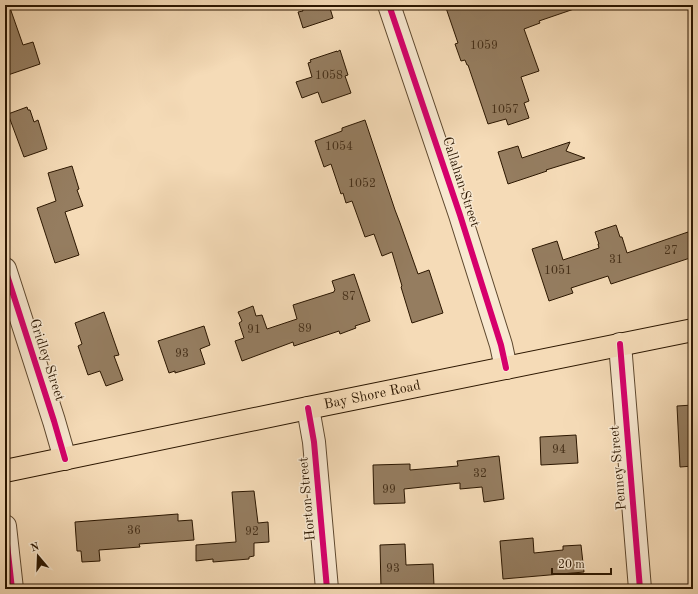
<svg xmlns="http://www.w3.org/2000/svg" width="698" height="594" viewBox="0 0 698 594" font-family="'Old Standard TT',serif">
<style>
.building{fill:#957d60;stroke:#2c1701}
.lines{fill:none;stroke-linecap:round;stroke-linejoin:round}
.minor-casing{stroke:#5e482e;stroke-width:24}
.major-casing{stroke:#2c1701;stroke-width:24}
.minor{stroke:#f8e8d0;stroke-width:22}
.major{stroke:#f5dbb7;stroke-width:22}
.cycleway-casing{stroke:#f8e8d0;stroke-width:8}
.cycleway{stroke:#d6006c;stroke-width:6}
.labels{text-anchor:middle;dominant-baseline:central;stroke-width:3;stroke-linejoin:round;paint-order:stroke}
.number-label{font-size:12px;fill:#463019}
.street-label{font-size:14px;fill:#2c1701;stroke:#f8e8d0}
</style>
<rect width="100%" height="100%" fill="#f5dbb7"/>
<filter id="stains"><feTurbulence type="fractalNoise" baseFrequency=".005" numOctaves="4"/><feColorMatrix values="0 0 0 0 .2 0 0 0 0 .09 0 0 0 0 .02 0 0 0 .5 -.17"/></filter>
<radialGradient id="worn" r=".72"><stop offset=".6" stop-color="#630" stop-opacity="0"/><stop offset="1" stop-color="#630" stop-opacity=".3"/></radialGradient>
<!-- building -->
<g class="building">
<path d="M5 5H9L23 45 33 42 40 64 5 76Z"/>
<path d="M301 5H329L333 18 303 28 298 12 303 11Z"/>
<path d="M445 5H577V8L539 21 540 23 524 29 539 71 521 77 529 101 524 103 529 118 508 125 506 119 488 124 468 65H467L465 60 461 61 455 44 458 43Z"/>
<path d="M340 50 348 75 345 76 351 93 322 103 318 92 302 98 296 82 312 77 308 63 311 62 310 60 337 51V52Z"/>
<path d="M27 107 28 110H30L34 122 38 120 47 149 24 157 8 114Z"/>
<path d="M365 120 395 210 400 223 418 274 429 270 443 313 412 323 401 287 402 286 392 252 382 256 374 234 365 237 352 201 346 203 343 193 341 194 331 164 324 167 315 141 342 131V128Z"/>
<path d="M570 142 566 151 585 158 546 170 547 171 508 184 498 152 518 146 522 158Z"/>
<path d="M72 166 79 189 77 190 83 206 65 212 79 255 55 263 37 208 56 201 48 173Z"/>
<path d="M616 225 620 237H622L627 253 688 232 693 245V257L611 284 608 276 571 288 573 293 549 301 532 249 557 241 563 260 599 248 598 244H599L595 232Z"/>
<path d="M354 274 370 321 355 326 356 328 340 334 339 331 294 346 293 342 242 361 235 341 244 338 239 323 242 321 238 312 253 306 256 316 262 315 267 329 297 319 293 305 334 292V291L335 290 332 281Z"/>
<path d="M104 312 119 355 114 356 123 380 106 386 100 371 88 375 78 346 82 344 75 323Z"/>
<path d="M204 326 210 345 200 349 205 364 175 373V371L169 373 158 341Z"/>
<path d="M693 405V466L680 467 677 406Z"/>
<path d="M576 435 578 463 541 465 540 437Z"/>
<path d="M499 456 504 499 484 502 482 487 460 489V483L404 489 405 503 374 504 373 465 410 464V470L458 466 457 461Z"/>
<path d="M254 491 258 523 268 522 269 542 254 543V556L249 557V559L213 562V559L196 561V545L236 542 232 492Z"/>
<path d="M178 514V521L192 520 194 540 139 544 140 547 99 550 100 561 82 562 81 551H77L75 522Z"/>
<path d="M533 538 534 553 563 550V546L581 545 584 572 503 579 500 541Z"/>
<path d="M405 544 406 565 433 564 434 586 381 588 380 545Z"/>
</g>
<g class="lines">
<defs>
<g id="minor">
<path d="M389 5 460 215 501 345 506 368"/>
<path d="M5 269 54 421 65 459"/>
<path d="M620 344 640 589"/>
<path d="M308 408 314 442 327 589"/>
<path d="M5 526 12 589"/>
</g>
<g id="major">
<path id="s1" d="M5 471 308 408 693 330"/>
</g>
</defs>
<!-- minor casing -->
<use href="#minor" class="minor-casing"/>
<!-- major casing -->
<use href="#major" class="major-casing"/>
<!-- minor -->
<use href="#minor" class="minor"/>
<!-- major -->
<use href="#major" class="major"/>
<defs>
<g id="cycleway">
<path d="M389 5 460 215 501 345 506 368"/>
<path d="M5 269 54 421 65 459"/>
<path d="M620 344 640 589"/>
<path d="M308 408 314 442 327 589"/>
<path d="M5 526 12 589"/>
</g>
</defs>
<!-- cycleway casing -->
<use href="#cycleway" class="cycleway-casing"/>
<!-- cycleway -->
<use href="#cycleway" class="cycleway"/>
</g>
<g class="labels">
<!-- number labels -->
<g class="number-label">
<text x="484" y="46">1059</text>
<text x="329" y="76">1058</text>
<text x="505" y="110">1057</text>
<text x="339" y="147">1054</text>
<text x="362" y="184">1052</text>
<text x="671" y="251">27</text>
<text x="616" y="260">31</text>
<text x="558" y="271">1051</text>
<text x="349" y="297">87</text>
<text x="305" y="329">89</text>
<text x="254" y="330">91</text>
<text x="182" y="354">93</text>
<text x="559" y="450">94</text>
<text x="480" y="474">32</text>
<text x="389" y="490">99</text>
<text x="134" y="531">36</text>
<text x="252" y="532">92</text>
<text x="393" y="569">93</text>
</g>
<!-- street labels -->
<g class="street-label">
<text transform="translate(461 182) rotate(72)">Callahan Street</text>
<text transform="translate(47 360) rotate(72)">Gridley Street</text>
<text stroke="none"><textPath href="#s1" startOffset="375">Bay Shore Road</textPath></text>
<text transform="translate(618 468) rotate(-95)">Penney Street</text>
<text transform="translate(307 499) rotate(-95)">Horton Street</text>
</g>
</g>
<!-- margin -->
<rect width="698" height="594" fill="none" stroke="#f5dbb7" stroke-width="20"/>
<rect x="6" y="6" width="686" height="582" fill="none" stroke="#2c1701" stroke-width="2"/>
<rect x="10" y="10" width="678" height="574" fill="none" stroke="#2c1701"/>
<!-- north arrow -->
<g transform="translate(38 556) rotate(341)" stroke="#f8e8d0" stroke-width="3" paint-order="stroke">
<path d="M0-3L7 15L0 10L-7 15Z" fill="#2c1701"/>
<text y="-6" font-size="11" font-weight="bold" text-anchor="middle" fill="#2c1701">N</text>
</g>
<!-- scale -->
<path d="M552 568v6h59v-6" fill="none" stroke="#2c1701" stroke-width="2"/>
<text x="558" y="568" font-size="12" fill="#2c1701" stroke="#f8e8d0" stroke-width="3" paint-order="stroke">20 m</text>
<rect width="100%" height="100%" filter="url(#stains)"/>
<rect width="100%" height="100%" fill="url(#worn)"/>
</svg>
